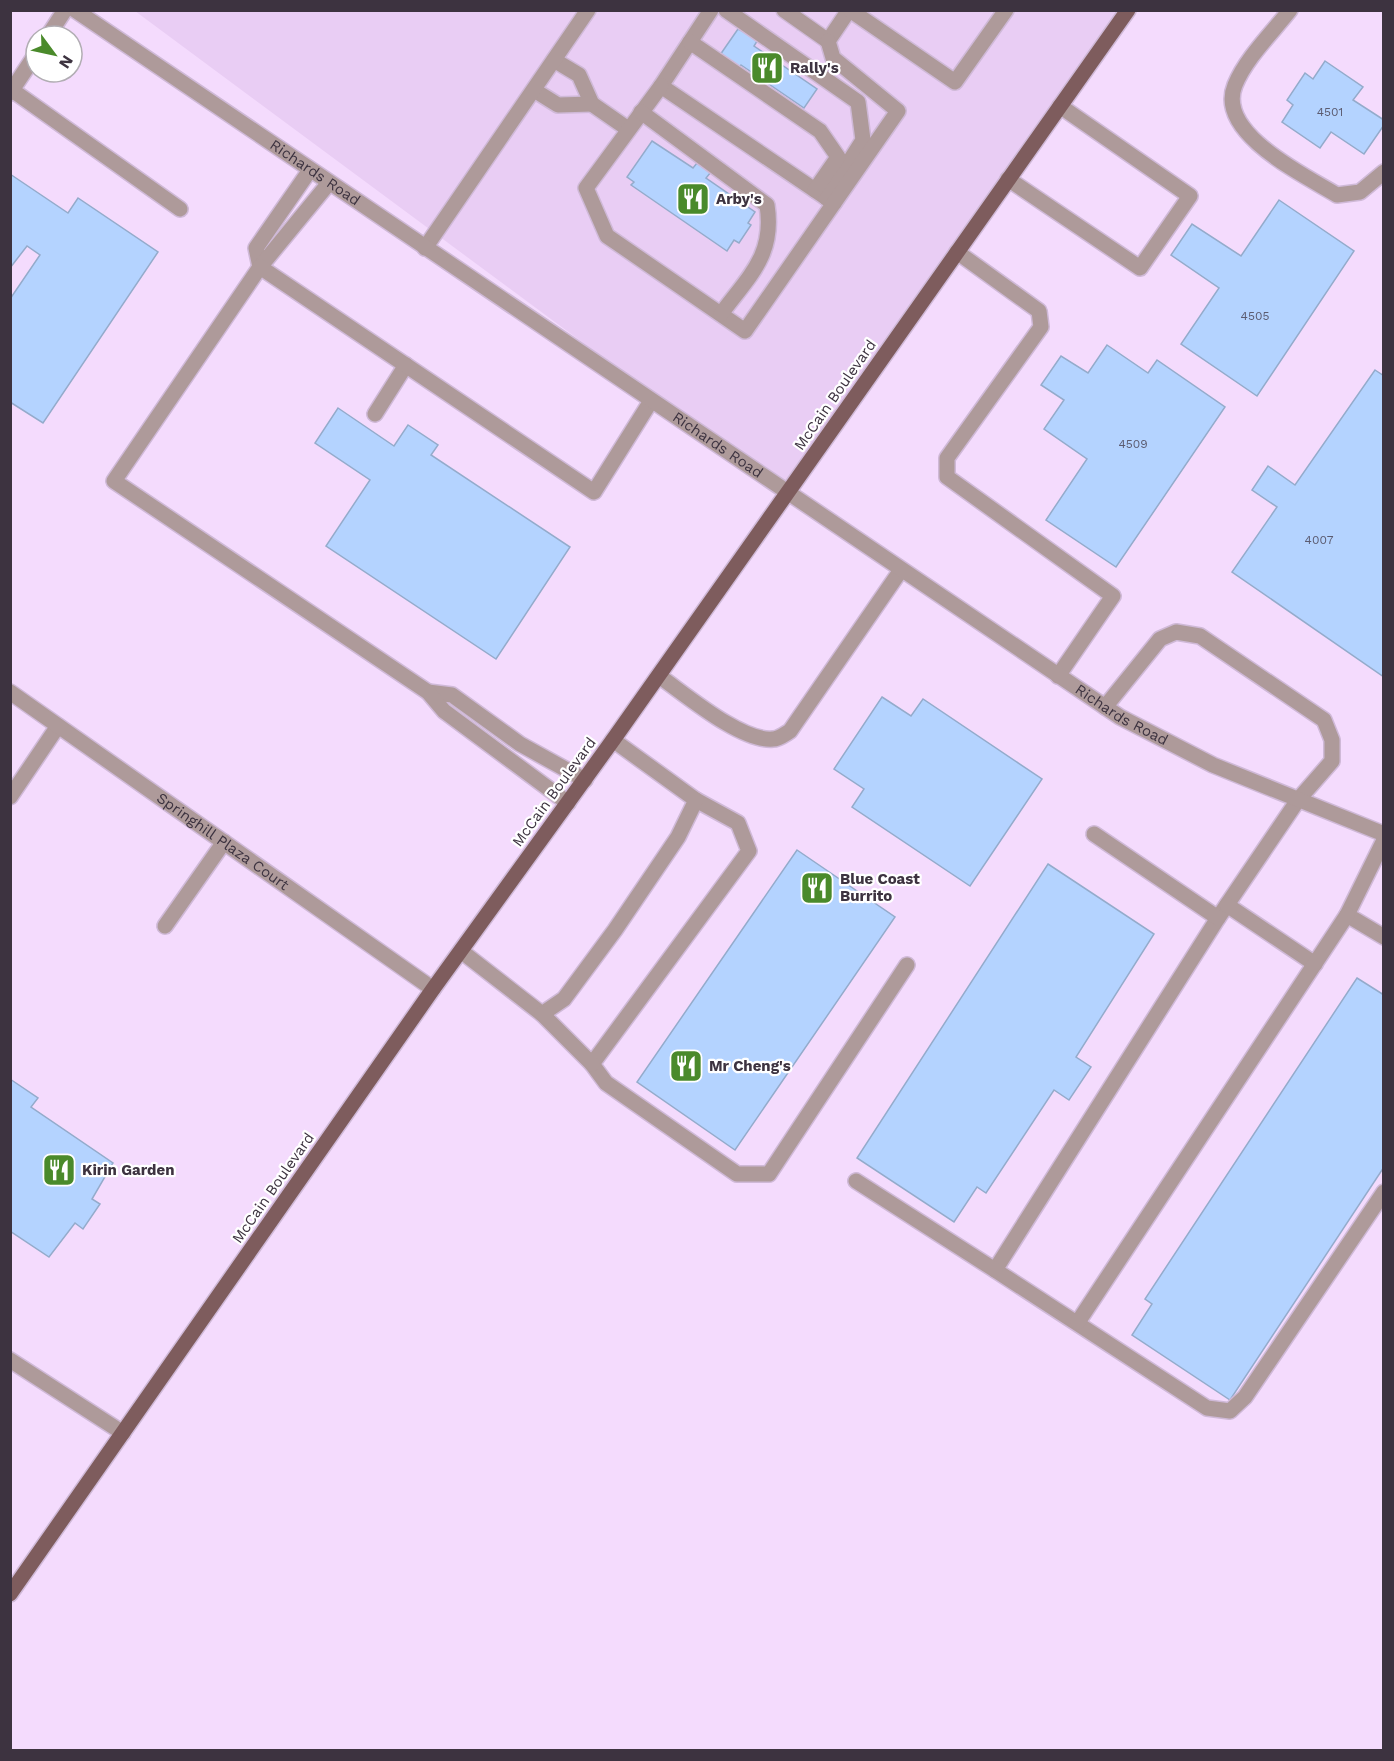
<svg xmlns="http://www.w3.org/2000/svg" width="1394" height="1761" viewBox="0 0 1394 1761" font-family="'Work Sans',sans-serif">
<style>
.built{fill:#e9cdf4}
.building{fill:#b4d3ff;stroke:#94abcb;stroke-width:1.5}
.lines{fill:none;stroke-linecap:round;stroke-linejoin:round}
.lane-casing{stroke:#cfb9d7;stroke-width:18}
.street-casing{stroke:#cfb9d7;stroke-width:18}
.primary-casing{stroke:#cfb9d7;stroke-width:18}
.lane{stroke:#ae9a9a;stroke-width:15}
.street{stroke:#ae9a9a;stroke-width:15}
.primary{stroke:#7e5c5d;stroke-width:15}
.labels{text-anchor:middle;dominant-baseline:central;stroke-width:4.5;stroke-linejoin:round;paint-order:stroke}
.number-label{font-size:12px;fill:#5b5b70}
.poi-label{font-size:15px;font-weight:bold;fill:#3d3340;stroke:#fff;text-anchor:start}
.street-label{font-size:15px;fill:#3d3340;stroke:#fff}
</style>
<rect width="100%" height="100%" fill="#f4dbfd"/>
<!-- built -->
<path class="built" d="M135 11H1129L787 494Z"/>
<!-- building -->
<g class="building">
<path d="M738 29 744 32 746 29 759 38 754 46 817 89 804 108 741 65 737 72 720 55Z"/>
<path d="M1325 61 1363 87 1353 100 1384 120V125L1364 154 1331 132 1320 148 1282 122 1293 105 1287 100 1305 73 1313 79Z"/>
<path d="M652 141 693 168 697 163 711 172 706 178 755 212 748 223 751 225 739 243 734 240 727 251 631 185 634 182 627 177Z"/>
<path d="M10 174 68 213 78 198 158 252 43 423 10 402V299L40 255 27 246 10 268Z"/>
<path d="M1279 200 1354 251 1257 396 1181 344 1219 288 1171 255 1192 224 1241 256Z"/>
<path d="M1107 345 1148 373 1157 360 1225 407 1116 567 1046 520 1087 459 1044 429 1064 400 1041 385 1061 356 1088 373Z"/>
<path d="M1375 370 1384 376V677L1232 572 1277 507 1252 490 1268 466 1295 485Z"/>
<path d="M338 408 394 446 408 425 438 445 431 455 570 547 496 659 326 546 370 480 315 443Z"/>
<path d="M882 697 911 716 923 699 1042 779 970 886 852 807 864 789 834 769Z"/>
<path d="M797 850 895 917 735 1150 637 1082Z"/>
<path d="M1048 864 1154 934 1076 1057 1091 1067 1069 1100 1054 1090 986 1193 977 1187 954 1222 857 1158Z"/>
<path d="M1357 978 1384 995V1167L1230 1400 1132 1335 1152 1304 1145 1299Z"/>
<path d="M10 1079 38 1098 31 1107 113 1163 92 1199 100 1204 83 1229 75 1223 49 1257 10 1231Z"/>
</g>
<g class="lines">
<defs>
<g id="lane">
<path d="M711 10 661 86 834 203"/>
<path d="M726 10 858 102 863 140 826 198"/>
<path d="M784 10 828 41 849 10"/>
<path d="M850 10 955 82 1006 10"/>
<path d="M1290 10C1272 33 1246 58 1235 85 1215 133 1306 176 1337 195L1360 192 1384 172"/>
<path d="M48 36 65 10"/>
<path d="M690 42 820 131 838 157 815 190"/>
<path d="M554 60 579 75 592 104 628 129"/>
<path d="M661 86 586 188 607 236 745 331 898 111 833 58 828 41"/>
<path d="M12 90 180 209"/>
<path d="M534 90 558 105 592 104"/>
<path d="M10 93 36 54"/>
<path d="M641 112 767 205C775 255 749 276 721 314"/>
<path d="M1008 179 1140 268 1190 196 1060 106"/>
<path d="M425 248 588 10"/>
<path d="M957 252 1039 311 1041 327 947 458V477L1113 596 1058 676"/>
<path d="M260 267 256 248 310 170"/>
<path d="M260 267 329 183"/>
<path d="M375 414 406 365"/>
<path d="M659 676C685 694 741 742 773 739 779 739 785 734 790 731L901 570"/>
<path d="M428 692 452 695 520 744 585 780"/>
<path d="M1105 707 1160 639 1176 632 1200 636 1324 720 1332 740V761L1298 800 1218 918 995 1270 1207 1408 1230 1411 1245 1397 1384 1192"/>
<path d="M10 797 58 726"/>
<path d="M696 800 738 823 749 851 592 1064 606 1083 737 1174H769L907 965"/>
<path d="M568 803 444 711 428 692 114 481 260 267 594 492 651 401"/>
<path d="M1094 834 1218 918"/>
<path d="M1384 840 1347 915 1384 937"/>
<path d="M1227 905 1315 964"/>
<path d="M165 926 224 842"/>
<path d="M461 951 542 1014 564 999 615 930 678 837 696 800 613 740"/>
<path d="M542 1014 592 1064"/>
<path d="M856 1181 995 1270"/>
<path d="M1078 1322 1347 915"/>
<path d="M10 1360 123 1433"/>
</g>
<g id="street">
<path id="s1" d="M75 10 1120 717 1213 765 1384 834"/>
<path id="s2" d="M10 692 433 989"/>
</g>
<path id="primary" d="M10 1594 433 989 613 740 1128 10"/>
</defs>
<!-- lane casing -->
<use href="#lane" class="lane-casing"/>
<!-- street casing -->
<use href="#street" class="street-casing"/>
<!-- primary casing -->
<use href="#primary" class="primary-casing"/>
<!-- lane -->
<use href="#lane" class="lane"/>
<!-- street -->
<use href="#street" class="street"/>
<!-- primary -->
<use href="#primary" class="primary"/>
</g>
<!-- icons -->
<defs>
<symbol id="restaurant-square" viewBox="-11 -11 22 22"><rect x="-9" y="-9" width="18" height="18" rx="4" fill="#4a8a2b" stroke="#fff"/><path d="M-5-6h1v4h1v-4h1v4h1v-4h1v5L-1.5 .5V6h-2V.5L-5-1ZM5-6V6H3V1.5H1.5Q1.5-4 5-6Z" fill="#fff"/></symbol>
</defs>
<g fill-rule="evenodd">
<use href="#restaurant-square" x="748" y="49" width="38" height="38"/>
<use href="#restaurant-square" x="674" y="180" width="38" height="38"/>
<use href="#restaurant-square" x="798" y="869" width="38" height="38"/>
<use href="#restaurant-square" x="667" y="1047" width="38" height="38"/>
<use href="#restaurant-square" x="40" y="1151" width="38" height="38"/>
</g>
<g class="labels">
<!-- number labels -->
<g class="number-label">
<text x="1330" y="112">4501</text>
<text x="1255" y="316">4505</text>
<text x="1133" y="444">4509</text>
<text x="1319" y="540">4007</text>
</g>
<!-- poi labels -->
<g class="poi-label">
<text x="790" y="68">Rally's</text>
<text x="716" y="199">Arby's</text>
<text x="840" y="879">Blue Coast<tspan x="840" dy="17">Burrito</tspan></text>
<text x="709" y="1066">Mr Cheng's</text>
<text x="82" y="1170">Kirin Garden</text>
</g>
<!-- street labels -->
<g class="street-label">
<text stroke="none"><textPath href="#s1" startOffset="290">Richards Road</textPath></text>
<text transform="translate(835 395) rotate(-55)">McCain Boulevard</text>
<text stroke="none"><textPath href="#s1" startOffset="776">Richards Road</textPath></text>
<text stroke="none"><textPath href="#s1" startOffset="1262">Richards Road</textPath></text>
<text transform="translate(554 792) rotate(-54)">McCain Boulevard</text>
<text stroke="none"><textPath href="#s2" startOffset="260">Springhill Plaza Court</textPath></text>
<text transform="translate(273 1188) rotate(-55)">McCain Boulevard</text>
</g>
</g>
<!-- border -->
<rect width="1394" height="1761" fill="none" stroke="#3d3340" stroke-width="24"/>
<!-- north arrow -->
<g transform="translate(54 54) rotate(123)"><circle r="28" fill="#ffffff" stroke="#b1adb3" stroke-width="1.5"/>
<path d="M0-4.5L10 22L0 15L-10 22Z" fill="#4a8a2b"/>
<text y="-9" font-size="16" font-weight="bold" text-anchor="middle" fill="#3d3340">N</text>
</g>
</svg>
